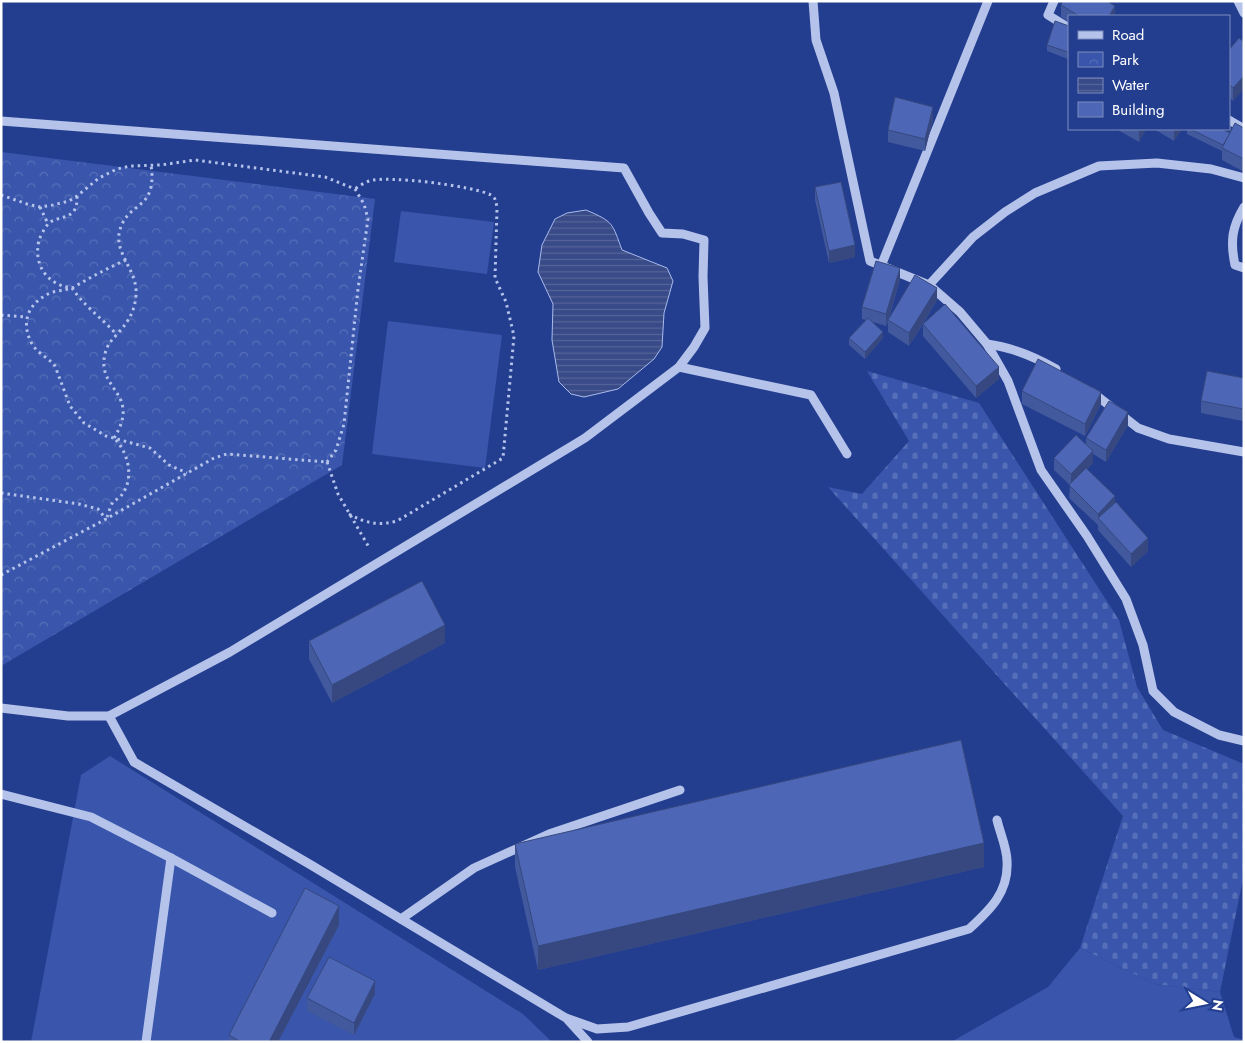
<svg xmlns="http://www.w3.org/2000/svg" width="1245" height="1043" viewBox="0 0 1245 1043" font-family="Jost,sans-serif">
<style>
.green{fill:#3956ac}
.cemetery{fill:url(#cemetery-stones)}
.park{fill:url(#park-crowns)}
.water{fill:url(#water-rules);stroke:#a9bbec}
.lines{fill:none;stroke-linecap:round;stroke-linejoin:round}
.path{stroke:#b5c3eb;stroke-width:3;stroke-dasharray:2.5 4;stroke-linecap:butt}
.minor{stroke:#b5c3eb;stroke-width:9}
.wall{fill:#42599d}
.shaded-wall{fill:#36487f}
.building{fill:#4d67b6;stroke:#36487f}
</style>
<defs>
<pattern id="cemetery-stones" width="16" height="16" patternUnits="userSpaceOnUse" patternTransform="scale(1.25)"><rect width="16" height="16" fill="#3956ac"/><path d="M2 7V4a2 2 0 0 1 4 0v3zM10 15v-3a2 2 0 0 1 4 0v3z" fill="#576fb8"/></pattern>
<pattern id="park-crowns" width="20" height="18" patternUnits="userSpaceOnUse" patternTransform="scale(1.25)"><rect width="20" height="18" fill="#3956ac"/><path d="M2 6a3 3 0 1 1 6 0M12 15a3 3 0 1 1 6 0" fill="none" stroke="#576fb8"/></pattern>
<pattern id="water-rules" width="6" height="5" patternUnits="userSpaceOnUse" patternTransform="scale(1.25)"><rect width="6" height="5" fill="#384a87"/><path d="M0 2.5h6" fill="none" stroke="#566599"/></pattern>
</defs>
<rect width="100%" height="100%" fill="#243e8f"/>
<!-- green -->
<g class="green">
<path d="M401 211 494 222 487 274 394 262Z"/>
<path d="M388 321 502 335 485 468 372 454Z"/>
<path d="M110 756 523 1014 552 1042H31L81 775Z"/>
<path d="M1080 948 1155 984 1220 992 1234 1037 1244 1040V1042H951L1048 987Z"/>
</g>
<!-- cemetery -->
<path class="cemetery" d="M867 371 979 403 1119 620 1137 687 1163 730 1244 764V874L1220 992 1155 984 1080 948 1123 816 828 487 862 494 909 441Z"/>
<!-- park -->
<path class="park" d="M1 152 375 199 342 465 1 666Z"/>
<!-- water -->
<path class="water" d="M586 210C614 222 612 223 622 250L667 268 673 281 664 313 662 347 654 359 618 389 584 397 571 394 559 382 552 340 553 304 538 272 542 245 555 219 567 213Z"/>
<g class="lines">
<!-- path -->
<g class="path">
<path d="M1 195 27 204 40 207 53 205 69 201 77 196 99 178 117 169 130 166 161 165 195 160 325 177 355 189 364 204 368 219 358 289 344 424 336 450 327 462"/>
<path d="M77 196C77 202 77 206 74 211 67 219 57 217 49 223 45 227 41 235 39 240 33 265 47 285 72 288 84 306 103 319 117 335"/>
<path d="M40 207 48 224"/>
<path d="M126 260C108 268 91 277 74 287 66 291 56 290 48 294 28 304 21 322 31 342 36 353 48 357 55 366L70 406 84 423 106 436 150 448 169 465 187 473"/>
<path d="M1 315 25 317"/>
<path d="M114 438C142 393 96 390 105 354 107 344 113 339 119 332 129 321 135 310 136 295 138 272 116 255 119 234 125 200 158 213 151 165"/>
<path d="M327 462 338 494 370 549"/>
<path d="M1 493 79 504 98 509 106 519"/>
<path d="M349 514C365 523 379 526 397 521L503 458 514 336 506 302 495 278 497 208C496 202 496 198 491 195 474 186 386 175 369 181 364 183 359 186 355 189"/>
<path d="M107 517C109 513 110 506 113 502 115 500 118 499 120 497 135 480 129 454 115 439"/>
<path d="M1 575 106 519 214 458 227 454 327 462"/>
</g>
<!-- minor -->
<g class="minor">
<path d="M813 1 816 40 834 93 870 261 929 285 960 312 987 344 1008 381 1041 470 1087 536 1126 599 1143 645 1153 691 1174 712 1219 735 1244 741"/>
<path d="M1054 1 1048 15 1069 28"/>
<path d="M1238 1 1244 13"/>
<path d="M1229 120 1244 129"/>
<path d="M1 121 624 168 649 213 662 233 683 234 704 240 703 277 705 328 694 347 679 367 585 438 230 652 109 716H68L1 708"/>
<path d="M1244 207C1232 227 1230 241 1235 265L1244 268"/>
<path d="M881 266 988 1"/>
<path d="M929 285 973 237 1005 212 1035 193 1099 166 1157 163 1211 169 1244 178"/>
<path d="M987 344C1011 347 1035 357 1056 369"/>
<path d="M679 367 811 395 847 454"/>
<path d="M1092 392 1138 428 1169 439 1244 452"/>
<path d="M109 716 134 762 311 865 566 1018 597 1029 628 1027 969 929C990 910 1009 892 1007 861 1007 848 1000 833 997 820"/>
<path d="M1 794 91 817 171 858 272 913"/>
<path d="M401 919 474 868 549 834 680 790"/>
<path d="M568 1020 588 1042"/>
<path d="M146 1042 171 858"/>
</g>
</g>
<!-- wall -->
<g class="wall">
<path d="M1063 1H1111L1110 3 1115 16H1069V22L1061 17V5Z"/>
<path d="M1069 26 1068 59 1047 51V45Z"/>
<path d="M1239 38 1233 101 1229 97V50Z"/>
<path d="M933 119 925 151 888 142V130Z"/>
<path d="M1244 128V172L1222 160V151L1187 134V129H1222L1230 133Z"/>
<path d="M1118 129H1146L1139 142 1118 130Z"/>
<path d="M1154 129H1182L1174 141Z"/>
<path d="M815 187 855 257 829 263 815 200Z"/>
<path d="M900 280 889 318 937 300 923 324 999 379 976 398 923 336V324L909 346 888 332V322L886 326 873 322 883 338 865 359 849 345V338L866 320 862 319V307Z"/>
<path d="M1244 378 1243 421 1201 413V401Z"/>
<path d="M1022 391 1101 404 1085 436 1022 404Z"/>
<path d="M1128 425 1106 462 1093 454V463L1087 469 1115 502 1148 551 1131 567 1098 530V525L1069 498 1070 485 1054 470V458L1086 444V438Z"/>
<path d="M309 641 445 643 332 703 309 659Z"/>
<path d="M515 844 984 867 538 970 515 867Z"/>
<path d="M339 925 278 1042H229V1035Z"/>
<path d="M375 994 354 1035 307 1011V998Z"/>
</g>
<!-- shaded-wall -->
<g class="shaded-wall">
<path d="M1115 6V16H1109Z"/>
<path d="M1244 76V89L1233 101V88Z"/>
<path d="M933 107V119L925 151V139Z"/>
<path d="M1139 129H1146L1139 142Z"/>
<path d="M1174 129H1182L1174 141Z"/>
<path d="M855 245V257L829 263V251Z"/>
<path d="M900 268V280L886 326V314Z"/>
<path d="M937 288V300L909 346V333Z"/>
<path d="M883 332V338L865 359V352Z"/>
<path d="M999 367V379L976 398V386Z"/>
<path d="M1101 392V404L1085 436V424Z"/>
<path d="M1128 412V425L1106 462V450Z"/>
<path d="M1093 451V463L1071 486V474Z"/>
<path d="M1115 496V509L1098 518V514Z"/>
<path d="M1148 538V551L1131 567V554Z"/>
<path d="M445 625V643L332 703V685Z"/>
<path d="M984 843V867L538 970V946Z"/>
<path d="M339 906V925L278 1042H269Z"/>
<path d="M375 981V994L354 1035V1023Z"/>
</g>
<!-- building -->
<g class="building">
<path d="M1063 1H1107L1115 6 1109 16H1079L1061 5Z"/>
<path d="M1055 21 1069 26V49L1068 52 1047 45Z"/>
<path d="M1239 38 1244 42V76L1233 88 1229 84V50Z"/>
<path d="M895 97 933 107 925 139 888 130Z"/>
<path d="M1235 123 1244 128V159L1222 148Z"/>
<path d="M1190 129H1222L1230 133 1223 145Z"/>
<path d="M841 182 855 245 829 251 815 187Z"/>
<path d="M876 261 900 268 886 314 862 307Z"/>
<path d="M915 275 937 288 909 333 888 320Z"/>
<path d="M945 304 999 367 976 386 923 324Z"/>
<path d="M868 318 883 332 865 352 849 338Z"/>
<path d="M1038 359 1101 392 1085 424 1022 391Z"/>
<path d="M1207 371 1244 378 1243 409 1201 401Z"/>
<path d="M1109 401 1128 412 1106 450 1086 438Z"/>
<path d="M1076 435 1093 451 1071 474 1054 458Z"/>
<path d="M1086 468 1115 496 1098 514 1069 485Z"/>
<path d="M1116 502 1148 538 1131 554 1098 518Z"/>
<path d="M422 581 445 625 332 685 309 641Z"/>
<path d="M961 740 984 843 538 946 515 844Z"/>
<path d="M305 888 339 906 269 1042H241L229 1035Z"/>
<path d="M329 957 375 981 354 1023 307 998Z"/>
</g>
<!-- border -->
<rect width="1245" height="1043" fill="none" stroke="#ffffff" stroke-width="5"/>
<!-- legend -->
<rect x="1068" y="15" width="162" height="115" fill="#243e8f" stroke="#7c8bbc"/>
<rect x="1078" y="31" width="25" height="8" fill="#b5c3eb" stroke="#7c8bbc"/>
<text x="1112" y="40" font-size="15" fill="#ffffff">Road</text>
<rect x="1078" y="52" width="25" height="15" fill="url(#park-crowns)" stroke="#7c8bbc"/>
<text x="1112" y="65" font-size="15" fill="#ffffff">Park</text>
<rect x="1078" y="78" width="25" height="15" fill="url(#water-rules)" stroke="#7c8bbc"/>
<text x="1112" y="90" font-size="15" fill="#ffffff">Water</text>
<rect x="1078" y="102" width="25" height="15" fill="#4d67b6" stroke="#7c8bbc"/>
<text x="1112" y="115" font-size="15" fill="#ffffff">Building</text>
<!-- north arrow -->
<g transform="translate(1205 1003) rotate(100)" stroke="#243e8f" stroke-width="4" paint-order="stroke">
<path d="M0-4L9 19L0 12L-9 19Z" fill="#ffffff"/>
<text y="-8" font-size="14" font-weight="bold" text-anchor="middle" fill="#ffffff">N</text>
</g>
</svg>
